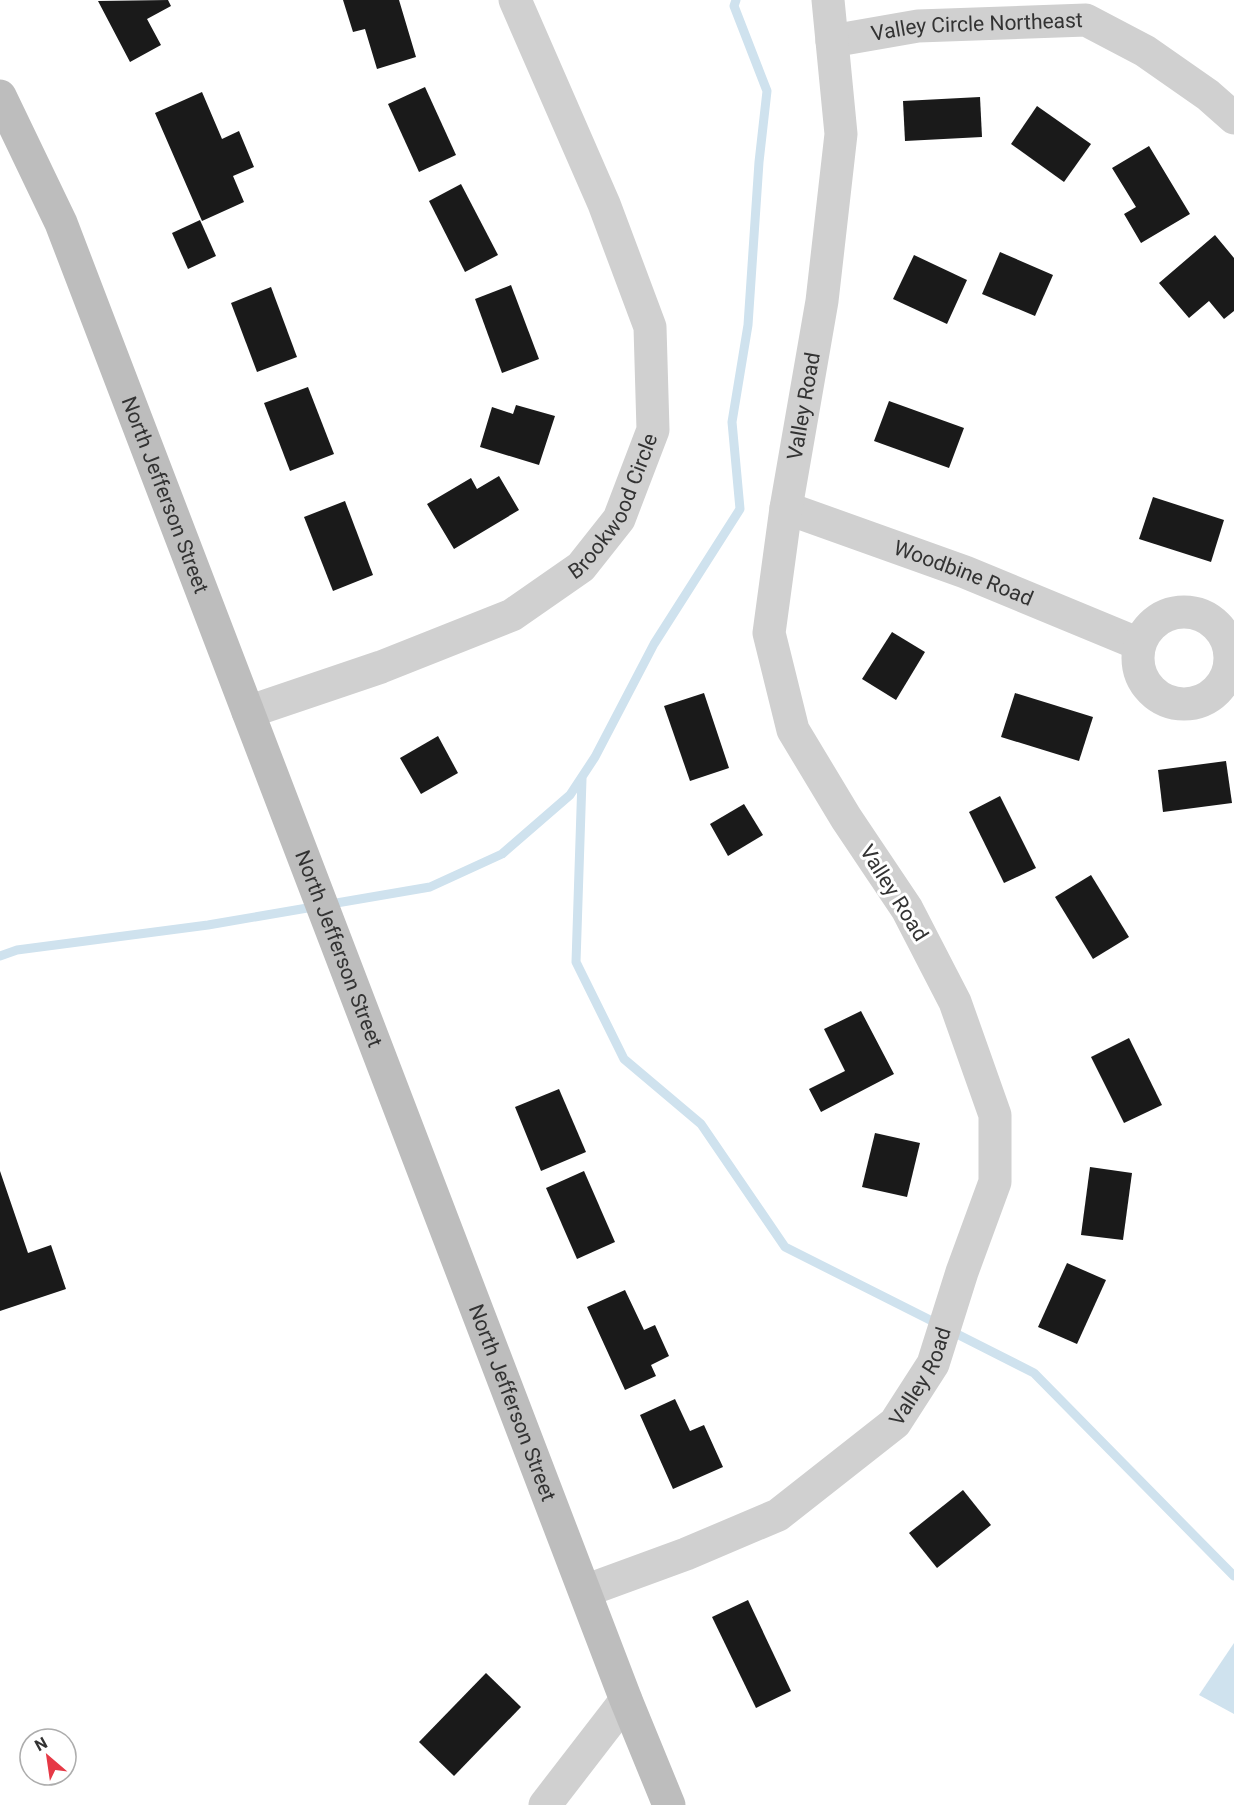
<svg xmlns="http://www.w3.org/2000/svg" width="1234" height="1805" viewBox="0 0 1234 1805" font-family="Roboto,sans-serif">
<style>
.water{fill:#cfe2ee}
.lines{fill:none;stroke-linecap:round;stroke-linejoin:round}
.stream{stroke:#cfe2ee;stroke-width:9}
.building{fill:#1a1a1a}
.street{stroke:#d0d0d0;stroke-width:33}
.secondary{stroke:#bdbdbd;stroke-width:33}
.labels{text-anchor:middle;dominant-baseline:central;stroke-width:6;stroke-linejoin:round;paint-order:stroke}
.street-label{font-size:21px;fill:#333;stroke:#fff}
</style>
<rect width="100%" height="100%" fill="#fff"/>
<!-- water -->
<path class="water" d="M1234 1643V1714L1199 1695Z"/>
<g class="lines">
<!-- stream -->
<g class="stream">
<path d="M582 779 576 962 624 1059 701 1124 785 1247 938 1324"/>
<path d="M0 956 17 950 208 925 430 887 502 854 570 795 595 757 654 644 740 509 732 422 748 325 759 162 767 91 734 6 736 0"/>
<path d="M951 1331 1034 1373 1234 1576"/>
</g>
</g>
<!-- building -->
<g class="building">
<path d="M168 0 171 6 147 19 161 45 130 62 98 1Z"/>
<path d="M343 0H399L416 57 377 69 365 29 353 32Z"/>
<path d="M425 87 456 155 419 172 388 104Z"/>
<path d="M202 92 222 139 239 131 254 167 233 176 244 202 202 221 155 113Z"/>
<path d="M980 97 982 137 905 141 903 101Z"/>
<path d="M1037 106 1091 144 1064 182 1011 144Z"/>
<path d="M1149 146 1190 214 1141 243 1124 214 1136 207 1112 168Z"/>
<path d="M461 184 498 255 465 272 429 201Z"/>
<path d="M200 220 216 256 188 269 172 233Z"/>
<path d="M1215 235 1234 258V311L1224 319 1209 301 1189 318 1159 283Z"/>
<path d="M1000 252 1053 275 1035 316 982 294Z"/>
<path d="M914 255 967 280 947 324 893 299Z"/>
<path d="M511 285 539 359 502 373 475 299Z"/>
<path d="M271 287 297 357 257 372 231 303Z"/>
<path d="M308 387 334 454 290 471 264 403Z"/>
<path d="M889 401 964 428 949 468 874 441Z"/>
<path d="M516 405 555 416 539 465 480 447 492 407 513 414Z"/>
<path d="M499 476 519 510 454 549 427 504 471 478 477 489Z"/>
<path d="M1153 497 1224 520 1211 562 1139 539Z"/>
<path d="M345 501 373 575 333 591 304 517Z"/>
<path d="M892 632 925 652 896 700 862 679Z"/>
<path d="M704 693 729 768 690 781 664 706Z"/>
<path d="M1015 693 1093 717 1079 761 1001 737Z"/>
<path d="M438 736 458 773 421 794 400 758Z"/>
<path d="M1226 761 1232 803 1163 812 1158 770Z"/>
<path d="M1000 796 1036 868 1004 883 969 812Z"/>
<path d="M744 804 763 835 728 856 710 824Z"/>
<path d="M1091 875 1129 937 1093 959 1055 897Z"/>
<path d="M861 1011 894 1074 821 1112 809 1089 845 1071 824 1029Z"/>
<path d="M1129 1038 1162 1105 1124 1123 1091 1057Z"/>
<path d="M559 1089 586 1152 541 1171 515 1107Z"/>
<path d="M875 1133 920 1143 907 1197 862 1187Z"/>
<path d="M1090 1167 1132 1173 1123 1240 1081 1235Z"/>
<path d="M0 1171 28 1253 51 1245 66 1289 0 1311Z"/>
<path d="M584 1171 615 1242 577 1259 546 1188Z"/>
<path d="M1067 1263 1106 1280 1077 1344 1038 1327Z"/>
<path d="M625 1290 644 1330 655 1325 669 1356 651 1365 656 1376 625 1390 587 1307Z"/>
<path d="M675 1399 690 1431 704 1425 723 1467 673 1489 640 1415Z"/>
<path d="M963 1490 991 1525 937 1568 909 1533Z"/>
<path d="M748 1600 791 1691 756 1708 712 1617Z"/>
<path d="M486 1673 521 1707 454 1776 419 1742Z"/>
</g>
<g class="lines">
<!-- street -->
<g class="street">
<path id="s1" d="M832 41 918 26 1086 20 1145 51 1208 95 1234 118"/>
<path id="s2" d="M786 508 965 572 1139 644"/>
<circle cx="1184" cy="658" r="46"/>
<path id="s3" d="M248 712 381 667 512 615 581 567 619 519 653 430 650 327 604 204 515 0"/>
<path id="s4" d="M585 1591 686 1554 778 1515 895 1423 933 1364 962 1272 995 1182V1115L955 1002 907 909 846 818 793 730 769 633 786 508 822 301 841 134 828 0"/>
<path d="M545 1805 626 1700"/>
</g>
<!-- secondary -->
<path class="secondary" id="s5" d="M0 96 61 223 626 1700 669 1805"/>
</g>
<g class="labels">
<!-- street labels -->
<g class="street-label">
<text stroke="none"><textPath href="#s1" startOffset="146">Valley Circle Northeast</textPath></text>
<text stroke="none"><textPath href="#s4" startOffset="1452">Valley Road</textPath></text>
<text stroke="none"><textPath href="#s5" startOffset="432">North Jefferson Street</textPath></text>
<text stroke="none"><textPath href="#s3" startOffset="435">Brookwood Circle</textPath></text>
<text stroke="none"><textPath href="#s2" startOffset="189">Woodbine Road</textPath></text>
<text transform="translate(894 893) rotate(58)">Valley Road</text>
<text stroke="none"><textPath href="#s5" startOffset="918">North Jefferson Street</textPath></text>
<text stroke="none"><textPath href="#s4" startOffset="410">Valley Road</textPath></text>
<text stroke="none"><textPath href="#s5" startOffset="1404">North Jefferson Street</textPath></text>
</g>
</g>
<!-- north arrow -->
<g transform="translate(48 1757) rotate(331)"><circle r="28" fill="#ffffff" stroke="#adadad" stroke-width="1.5"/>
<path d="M0-4.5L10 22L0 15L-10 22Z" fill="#e63946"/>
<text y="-9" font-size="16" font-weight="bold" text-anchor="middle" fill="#333333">N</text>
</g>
</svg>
